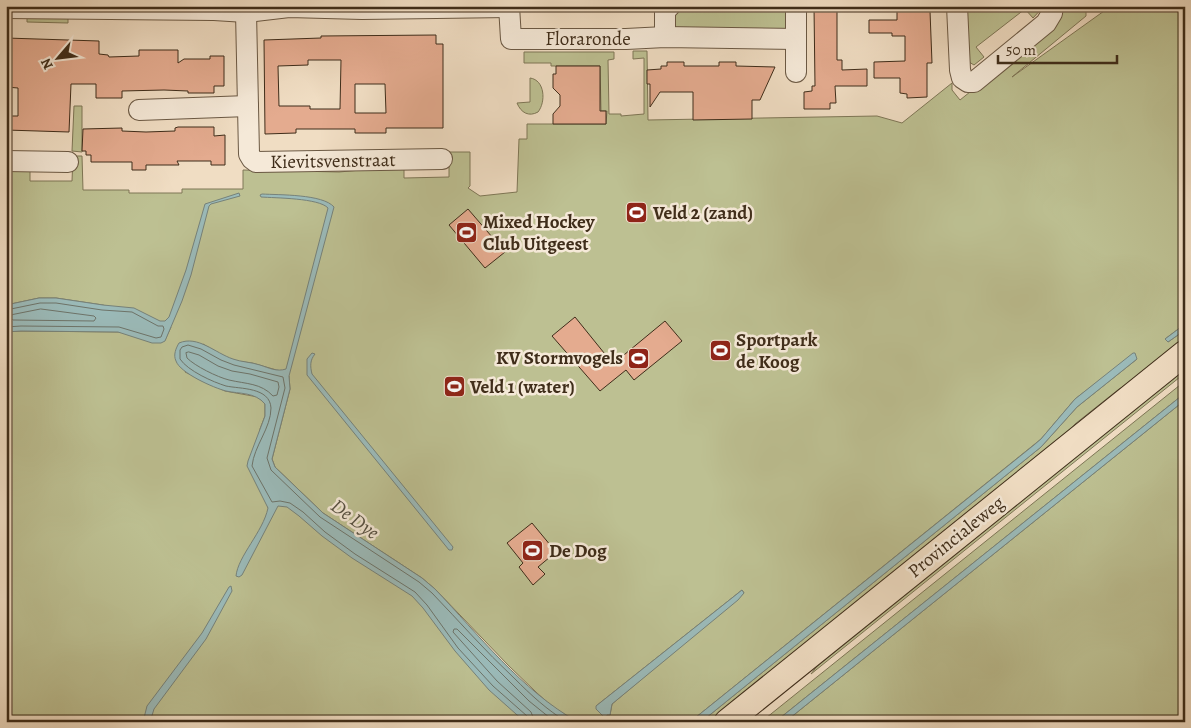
<svg xmlns="http://www.w3.org/2000/svg" width="1191" height="728" viewBox="0 0 1191 728" font-family="Alegreya,serif">
<style>
.green{fill:#bdc092;stroke:#7e7656;fill-rule:evenodd}
.water{fill:#9bbbba;stroke:#76827a}
.lines{fill:none;stroke-linecap:round;stroke-linejoin:round}
.shore{stroke:#6d746a;stroke-width:1}
.building{fill:#e4ab8f;stroke:#3f2d1a;fill-rule:evenodd}
.minor-casing{stroke:#6b5944;stroke-width:22}
.major-casing{stroke:#3f2d1a;stroke-width:27}
.minor{stroke:#f5e9d8;stroke-width:20}
.major{stroke:#f0ddc3;stroke-width:25}
.labels{text-anchor:middle;dominant-baseline:central;stroke-width:5;stroke-linejoin:round;paint-order:stroke}
.street-label{font-size:19px;fill:#3f2d1a;stroke:#f5e9d8}
.poi-label{font-size:19px;font-weight:bold;fill:#3f2d1a;stroke:#f5e9d8;text-anchor:start}
.water-label{font-size:20px;font-style:italic;fill:#565042;stroke:#f5e9d8}
</style>
<rect width="100%" height="100%" fill="#f0ddc3"/>
<filter id="stains"><feTurbulence type="fractalNoise" baseFrequency=".004" numOctaves="4"/><feColorMatrix values="0 0 0 0 .2 0 0 0 0 .09 0 0 0 0 .02 0 0 0 .5 -.17"/></filter>
<radialGradient id="worn" r=".72"><stop offset=".6" stop-color="#630" stop-opacity="0"/><stop offset="1" stop-color="#630" stop-opacity=".3"/></radialGradient>
<!-- green -->
<g class="green">
<path d="M681 6H786V33L675 28 674 19 676 10Z"/>
<path d="M968 6H1044L1033 18 1025 9 976 47 984 57 974 65 969 62 966 8Z"/>
<path d="M1060 6H1086V16L1012 77 1111 6H1185V324L1165 339 1168 342 1185 330V344L1155 368 1119 389 1075 424 1059 444 715 722H701L1041 447 1077 407 1137 359 1100 380 1075 399 1041 439 690 722H578L555 709 537 693 508 665 435 589 422 578 323 513 275 467 272 459 290 389 289 376 280 371 252 363 236 361 223 356 203 344 185 372 225 391 258 397 265 404V416L260 429 268 508 281 496 438 602 543 722H6V332L21 331 119 332 165 340 171 327 103 305 56 298H39L6 305V168H30V181H72L73 156H82L83 190H129V193H182V189H243V170L339 172 404 166V178L449 177V152H470V186L468 188 480 196 517 192 519 139H527V124H606L607 111H601L600 66H551V63H524V52H614V59L608 60 609 114H621V116L644 114V58L633 59V51H647L648 120 877 116 902 123 952 83V90L960 100 1052 26ZM742 590 744 593 612 704 610 715H607L596 706Z"/>
<path d="M27 15 68 16V23L27 22Z"/>
<path d="M530 78C545 80 546 102 538 112 529 117 521 113 517 103L530 102Z"/>
<path d="M74 106H82V152L72 151Z"/>
<path d="M1185 365V373L811 674 828 652Z"/>
<path d="M1185 381V393L775 722H761Z"/>
<path d="M1185 400V415L1182 416V425L1185 426V722H785Z"/>
</g>
<!-- water -->
<g class="water">
<path d="M239 193 240 196 211 204 209 206 191 275 182 301 165 341 161 343H152L118 332 21 331 6 332V305L39 298H56L103 305 134 308 160 321H165L169 317 186 270 205 204Z"/>
<path d="M262 194C279 195 323 194 334 207L289 376 290 389 272 459 275 467 323 513 422 578 435 589C479 635 521 690 578 722H525L489 690 455 651 423 608 412 596 352 558 322 536 299 516 287 507 278 506 242 575 239 577 236 576C238 556 263 532 268 508L247 466 248 461 265 416V404C255 392 240 394 226 391 214 388 180 373 176 361 173 355 176 348 179 343 198 335 215 353 233 359 241 362 251 362 260 365 269 368 277 372 286 369L328 208C319 198 275 198 261 197L260 195Z"/>
<path d="M1185 324V330L1168 342 1165 339Z"/>
<path d="M312 353 315 354C310 360 310 366 312 374L453 547 452 550H449L307 375V359Z"/>
<path d="M1133 353H1135L1137 359 1077 407 1041 447 701 722H690L1034 445 1041 439 1075 399Z"/>
<path d="M1185 393V400L785 722H775Z"/>
<path d="M231 586 232 591 206 639 154 709 150 722H143L147 706 202 633 229 587Z"/>
<path d="M742 590 744 593 738 600 612 704 610 715H607L606 719 596 709V706Z"/>
</g>
<g class="lines">
<!-- shore -->
<g class="shore">
<path d="M41 309 94 316 96 318 94 321 13 320 11 318 12 315Z"/>
<path d="M6 310 40 303H56L102 310 132 312 158 326H163L164 329 161 337 156 338 119 327 21 326 6 327"/>
<path d="M189 352 199 355 218 366 232 371 250 374 278 382 279 387 277 395 273 396C261 383 246 384 229 380 217 377 195 366 187 358L186 353Z"/>
<path d="M528 722 527 716 493 686 458 648 427 605 415 592 355 554 325 532 303 512 290 503 280 501 272 502 252 466C254 446 271 428 271 408 270 387 240 389 226 386 213 382 188 371 180 359V350L182 347 188 345 201 349 221 360 234 365 283 377 285 388 267 458 271 470 320 517 419 582 432 593C459 621 485 651 514 678 531 695 547 710 567 722"/>
<path d="M535 722 531 712 497 681 453 632 454 629H457L529 701 555 722"/>
</g>
</g>
<!-- building -->
<g class="building">
<path d="M897 6H913V11H930L932 63H927V97L907 98V94L900 93V78H874V62L905 61V36H892V33H869V20H897Z"/>
<path d="M814 7H837V60H842V70L867 69V86H835L836 103H830V109H804V92L812 91V86H815Z"/>
<path d="M436 35V44H443V128H386V133H355V129H296V133L265 134 264 40 321 38V36ZM308 60H341L340 109H310V106H279L278 66 308 65ZM355 84H385L386 113H355Z"/>
<path d="M6 38 99 41V54L108 55 109 57 139 56V50H178V63L184 59H210V56H224V86H214V93H188V91L164 90 122 91V98H96V84H71L69 132 6 130V116H18V88L6 87Z"/>
<path d="M667 62H684V66H719V62H736V66L775 67 760 100H752V119L693 120V92H660L650 107V84H647V70L661 69V66H667Z"/>
<path d="M556 66H600V111H606V124H553V114L560 106V95L553 88V74H556Z"/>
<path d="M178 127H214V136L225 135V165H211V161H177L179 165H146V170H132V162H91V155H86V151H82L83 129 122 128V131L146 132 175 131V128Z"/>
<path d="M468 209 505 252 485 268 449 225Z"/>
<path d="M575 317 613 364 665 321 682 341 634 380 626 370 600 391 552 336Z"/>
<path d="M532 523 556 552 538 567 545 574 533 585 519 567 523 563 507 543Z"/>
</g>
<g class="lines">
<defs>
<g id="minor">
<path d="M509 6 511 39H626L665 37 796 39"/>
<path d="M796 6V72"/>
<path d="M957 6 960 70 962 78 968 82H974L1046 23 1052 13 1053 6"/>
<path d="M6 8 214 10 246 12 289 7 362 9 509 7"/>
<path d="M246 12 249 154 252 159 256 162 442 159"/>
<path d="M665 37V11L670 6"/>
<path d="M139 110 248 106"/>
<path d="M6 161 68 162"/>
</g>
<path id="major" d="M727 722 1185 353"/>
</defs>
<!-- minor casing -->
<use href="#minor" class="minor-casing"/>
<!-- major casing -->
<use href="#major" class="major-casing"/>
<!-- minor -->
<use href="#minor" class="minor"/>
<!-- major -->
<use href="#major" class="major"/>
</g>
<!-- icons -->
<defs>
<symbol id="stadium-square" viewBox="-11 -11 22 22"><rect x="-9" y="-9" width="18" height="18" rx="4" fill="#8f2418" stroke="#f5e9d8"/><path d="M0-5a6.5 5 0 1 0 0 10a6.5 5 0 1 0 0-10ZM-3.5-1.8h7v3.6h-7Z" fill="#fff"/></symbol>
</defs>
<g fill-rule="evenodd">
<use href="#stadium-square" x="624" y="200" width="25" height="25"/>
<use href="#stadium-square" x="454" y="220" width="25" height="25"/>
<use href="#stadium-square" x="708" y="338" width="25" height="25"/>
<use href="#stadium-square" x="626" y="346" width="25" height="25"/>
<use href="#stadium-square" x="442" y="374" width="25" height="25"/>
<use href="#stadium-square" x="520" y="538" width="25" height="25"/>
</g>
<g class="labels">
<!-- street labels -->
<g class="street-label">
<text x="588" y="39">Floraronde</text>
<text transform="translate(333 161) rotate(-1)">Kievitsvenstraat</text>
<text transform="translate(956 537) rotate(-39)">Provincialeweg</text>
</g>
<!-- poi labels -->
<g class="poi-label">
<text x="653" y="213">Veld 2 (zand)</text>
<text x="483" y="222">Mixed Hockey<tspan x="483" dy="22">Club Uitgeest</tspan></text>
<text x="736" y="340">Sportpark<tspan x="736" dy="22">de Koog</tspan></text>
<text x="623" y="358" text-anchor="end">KV Stormvogels</text>
<text x="470" y="387">Veld 1 (water)</text>
<text x="549" y="551">De Dog</text>
</g>
<!-- water labels -->
<g class="water-label">
<text transform="translate(355 519) rotate(36)">De Dye</text>
</g>
</g>
<!-- margin -->
<rect width="1191" height="728" fill="none" stroke="#f0ddc3" stroke-width="25"/>
<rect x="8" y="8" width="1176" height="713" fill="none" stroke="#3f2d1a" stroke-width="2.5"/>
<rect x="12" y="12" width="1166" height="703" fill="none" stroke="#3f2d1a"/>
<!-- north arrow -->
<g transform="translate(58 58) rotate(242)" stroke="#f5e9d8" stroke-width="4" paint-order="stroke">
<path d="M0-4L9 19L0 12L-9 19Z" fill="#3f2d1a"/>
<text y="-8" font-size="14" font-weight="bold" text-anchor="middle" fill="#3f2d1a">N</text>
</g>
<!-- scale -->
<path d="M998 55v8h119v-8" fill="none" stroke="#3f2d1a" stroke-width="2.5"/>
<text x="1006" y="55" font-size="15" fill="#3f2d1a" stroke="#f5e9d8" stroke-width="4" paint-order="stroke">50 m</text>
<rect width="100%" height="100%" filter="url(#stains)"/>
<rect width="100%" height="100%" fill="url(#worn)"/>
</svg>
